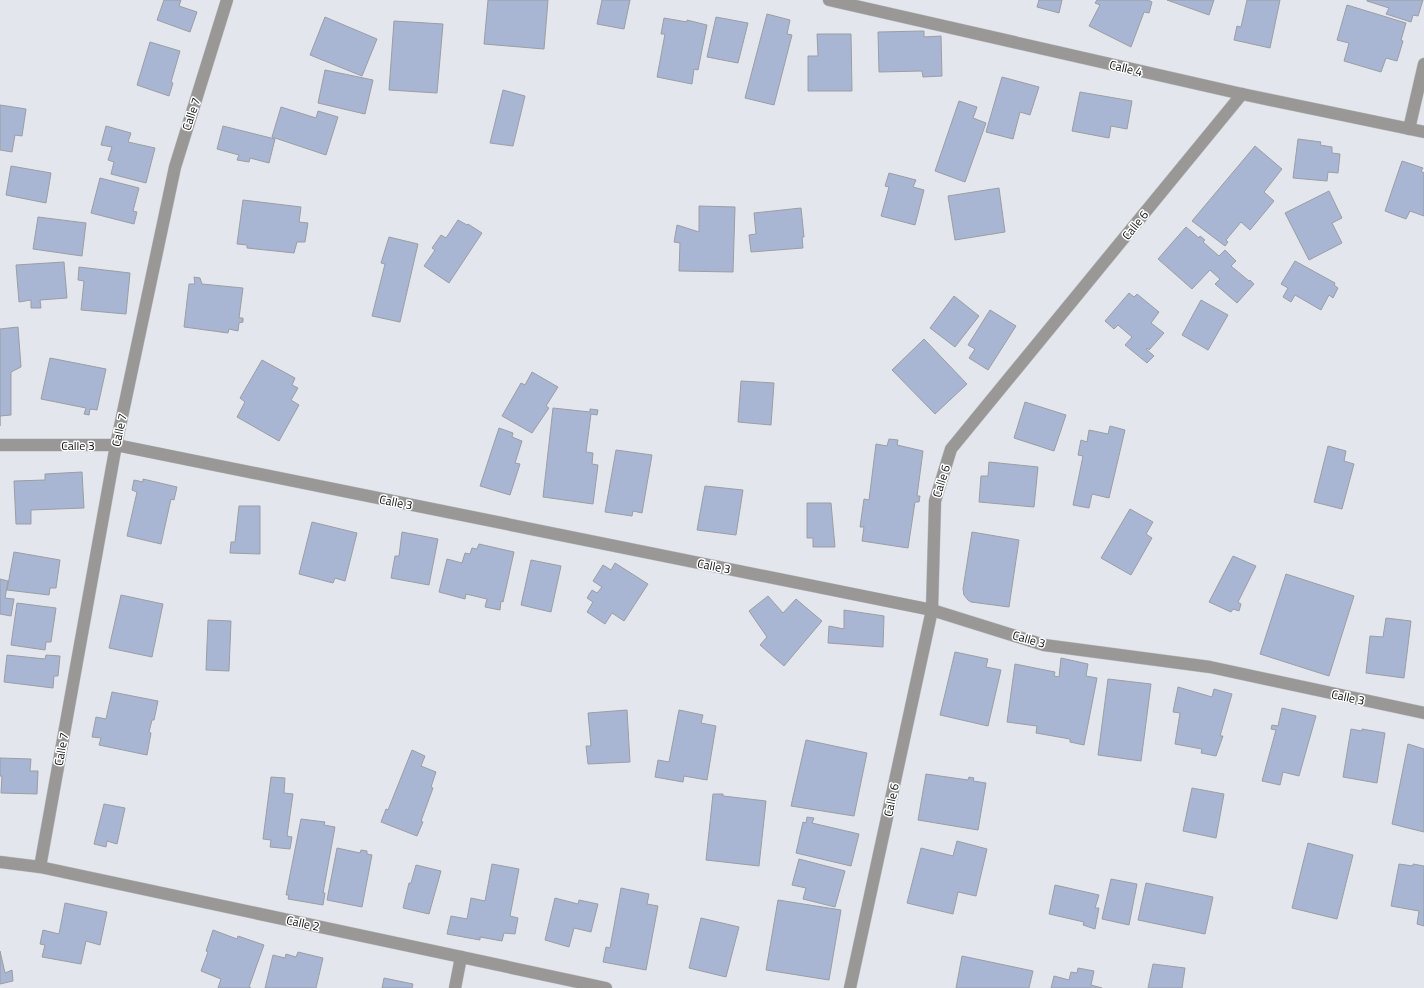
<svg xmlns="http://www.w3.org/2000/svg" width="1424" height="988" viewBox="0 0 1424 988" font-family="'Titillium Web',sans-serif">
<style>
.building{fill:#a8b5d3;stroke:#9b9ea4}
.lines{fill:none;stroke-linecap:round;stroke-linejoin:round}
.minor-casing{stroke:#c1c4c9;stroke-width:13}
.minor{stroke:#999896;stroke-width:12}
.labels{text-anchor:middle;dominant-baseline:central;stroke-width:3;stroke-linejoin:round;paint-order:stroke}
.street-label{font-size:12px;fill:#0e0f11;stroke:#fff}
</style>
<rect width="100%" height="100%" fill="#e3e6ec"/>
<!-- building -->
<g class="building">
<path d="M164 0H181L179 6 197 12 190 32 157 20Z"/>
<path d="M488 0H548L544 49 484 44Z"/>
<path d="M602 0H630L624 29 597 24Z"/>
<path d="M1039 0H1062L1059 13 1037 7Z"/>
<path d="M1097 0H1148L1152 2 1149 13 1144 12 1131 47 1089 26 1100 5 1095 3Z"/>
<path d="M1167 0H1214L1209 15Z"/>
<path d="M1247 0H1280L1270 48 1234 40 1237 26 1241 27Z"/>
<path d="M1367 0H1423L1418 16 1413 15 1411 22 1386 14 1389 8 1367 1Z"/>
<path d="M1347 5 1406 23 1401 40 1403 41 1397 61 1386 58 1381 72 1344 61 1349 43 1337 40Z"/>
<path d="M767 14 790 20 787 34 792 35 774 105 745 98Z"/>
<path d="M325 17 377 39 362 76 310 55Z"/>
<path d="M716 17 748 23 738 63 707 57Z"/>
<path d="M664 18 687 22V20L707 25 698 70 694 69 692 84 657 77 665 34H661Z"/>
<path d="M394 21 443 24 437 93 389 90Z"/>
<path d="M924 31V37L941 36 942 76 923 77 922 71 879 72 878 32Z"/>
<path d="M817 34H851L852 91H808V56H818Z"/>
<path d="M150 42 180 51 171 82 173 83 169 96 137 85Z"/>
<path d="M325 70 373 80 365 114 318 103Z"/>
<path d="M1002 77 1039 87 1030 115 1020 112 1013 139 986 132Z"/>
<path d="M503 90 525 96 513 146 490 143Z"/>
<path d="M1080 92 1132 101 1127 129 1111 126 1109 138 1072 131Z"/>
<path d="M959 101 977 107 973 118 986 123 965 182 935 171Z"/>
<path d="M0 105 26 109 22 136 15 135 12 152 0 150Z"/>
<path d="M281 107 316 118 318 111 338 117 326 155 272 137Z"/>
<path d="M106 126 131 133 128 142 155 148 146 183 111 174 114 162 108 160 112 147 101 145Z"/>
<path d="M223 126 275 139 269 163 250 158 249 162 237 160 239 155 217 149Z"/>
<path d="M1298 139 1321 142 1320 145 1332 147V153L1340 154 1338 173 1328 172 1327 181 1293 178Z"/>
<path d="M1255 146 1282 169 1264 192 1274 201 1250 230 1241 222 1226 240 1228 242 1225 246 1192 221Z"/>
<path d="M1402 161 1423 168 1421 171 1424 173V216L1410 211 1406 219 1385 211Z"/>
<path d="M11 166 51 173 46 203 6 195Z"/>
<path d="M889 173 916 180 913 187 924 190 915 225 881 216 889 187 885 186Z"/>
<path d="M100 178 139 188 133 211 137 212 134 224 91 213Z"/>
<path d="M999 188 1005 232 955 240 948 196Z"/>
<path d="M1329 191 1342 218 1332 223 1342 243 1309 260 1285 213Z"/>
<path d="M243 200 301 207 299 222 308 223 305 242H297L294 253 247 248V245L237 244Z"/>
<path d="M699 206 735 207 733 272 679 271 680 243 674 242 677 225 699 232Z"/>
<path d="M801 208 804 237H802L803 248 751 252 749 235 756 234 754 213Z"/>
<path d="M38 217 86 223 82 256 33 249Z"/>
<path d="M458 220 467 225 468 224 482 233 449 283 424 266 435 250 432 248 441 235 446 238Z"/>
<path d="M1186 227 1199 238 1200 236 1205 240 1203 242 1219 256 1225 250 1236 261 1231 266 1249 281 1250 280 1254 284 1237 303 1215 284 1220 279 1210 270 1192 289 1158 259Z"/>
<path d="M389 237 418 244 400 322 372 316 385 264 381 263Z"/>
<path d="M1295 261 1335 283 1334 285 1338 288 1333 298 1329 295 1321 310 1295 295 1291 302 1283 297 1288 288 1281 284Z"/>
<path d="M64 262 67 298 40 300 41 308H31V300L19 302 16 265Z"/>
<path d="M79 267 130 273 126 314 81 310 84 281 78 280Z"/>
<path d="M194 277 200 278 202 284 243 288 239 318H243V322L239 323 238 331 229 329 228 333 184 327 189 284H195Z"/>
<path d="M1129 293 1134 297 1137 294 1159 312 1151 323 1164 333 1149 350 1147 348 1146 349 1154 356 1147 363 1125 345 1132 337 1118 325 1114 329 1105 321Z"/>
<path d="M954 296 979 316 955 347 930 328Z"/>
<path d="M1201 300 1228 315 1208 350 1182 335Z"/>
<path d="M990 310 1016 326 988 370 969 358 975 349 968 345Z"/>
<path d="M18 327 21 367 11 372V415L0 416V426V329Z"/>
<path d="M924 339 967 384 935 414 892 370Z"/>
<path d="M50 358 106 369 97 410 90 409 89 415 84 414 86 408 41 399Z"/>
<path d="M262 360 295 378 292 385 298 388 291 400 299 405 279 441 237 417 245 402 240 398Z"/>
<path d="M532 372 558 387 546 406 549 408 532 433 502 416 521 383 525 385Z"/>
<path d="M741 381 774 383 771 425 738 422Z"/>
<path d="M1025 402 1066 415 1054 451 1014 438Z"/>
<path d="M553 408 590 412V409L598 410 597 415 591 414 586 452 593 453 592 464 598 465 593 504 543 497Z"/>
<path d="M1110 426 1125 430 1109 498 1092 494 1089 508 1073 505 1083 456 1078 455 1081 440 1087 442 1089 430 1108 434Z"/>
<path d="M499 428 513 433 512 437 522 441 515 463 520 464 510 495 480 486Z"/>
<path d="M889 439 898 440 897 445 923 451 917 496H920L919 502H915L908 548 862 541 864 527H860L864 499 869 500 876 444 887 446Z"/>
<path d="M1328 446 1346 451 1344 461 1354 464 1342 509 1314 502Z"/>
<path d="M616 450 652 455 642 513 633 511 632 516 605 512Z"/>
<path d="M989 462 1038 467 1034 507 979 502 981 476H988Z"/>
<path d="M82 472 84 508 31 510V524H16L14 481 45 480V474Z"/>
<path d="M143 479 177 487 174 500 171 499 161 544 127 536 137 492 132 490 134 480 143 482Z"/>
<path d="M705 486 743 490 736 535 697 530Z"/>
<path d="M807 503H831L835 547H813V538H807Z"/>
<path d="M239 506H260V554L230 553 231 542H235Z"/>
<path d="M1130 509 1153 522 1146 534 1152 538 1131 575 1101 558Z"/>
<path d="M312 522 357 533 345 581 335 578 333 583 299 574Z"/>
<path d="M402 532 438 539 429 585 391 578 395 556H399Z"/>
<path d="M972 532 1019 540 1009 607 971 602 968 600 964 595 963 589Z"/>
<path d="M479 544 514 552 503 602 501 601 500 610 485 607 487 599 466 594 465 599 439 592 447 559 462 563 465 553 470 554 472 548 477 549Z"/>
<path d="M14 552 60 560 56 588H50L49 595 7 590Z"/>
<path d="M1233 556 1256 566 1238 602 1241 604 1239 611 1233 609 1231 612 1209 602Z"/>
<path d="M531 560 561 566 551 612 521 605Z"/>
<path d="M615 563 648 584 624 621 612 613 605 624 587 612 593 602 587 598 592 590 597 593 602 587 593 581 603 565 611 570Z"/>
<path d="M1286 574 1354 596 1329 676 1260 654Z"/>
<path d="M0 579 8 581 5 598 14 599 11 616 0 614Z"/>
<path d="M121 595 163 604 152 657 109 648Z"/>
<path d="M768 596 783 613 796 599 822 621 784 666 760 645 767 637 749 611Z"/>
<path d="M17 603 56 608 51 642H46L45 650 11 645Z"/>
<path d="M844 610 884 616 883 647 828 643 829 626 844 629Z"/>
<path d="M1386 618 1411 621 1404 678 1366 673 1370 636 1383 637Z"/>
<path d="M208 620 231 621 229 671 206 670Z"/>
<path d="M955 652 988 659 986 667 1001 670 988 726 940 715Z"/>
<path d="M7 655 45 659 46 655 60 656 58 676H54L53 688 4 682Z"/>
<path d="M1061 658 1088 664 1086 676 1097 678 1084 745 1070 742V739L1036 733 1037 726 1007 722 1015 664 1055 672 1054 676 1059 677Z"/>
<path d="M1108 679 1151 684 1141 761 1098 755Z"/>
<path d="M1178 687 1212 697 1214 689 1232 694 1220 736H1223L1216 756 1201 753 1202 749 1175 744 1180 713 1173 712Z"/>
<path d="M112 692 158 701 154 720H152L149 732 151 733 147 755 99 745 101 738 92 737 96 717 106 719Z"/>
<path d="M1282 708 1316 716 1299 776 1283 772 1280 785 1262 781 1276 730 1271 729 1272 725 1278 726Z"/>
<path d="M627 710 630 762 588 764 586 746H591L588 713Z"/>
<path d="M679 710 703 715 701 723 716 726 707 780 684 776 683 782 655 777 658 760 669 762Z"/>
<path d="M1351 729 1362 731V729L1385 733 1377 783 1343 777Z"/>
<path d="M806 740 867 753 854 816 791 806Z"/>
<path d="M1408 744 1424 749V832L1392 824Z"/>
<path d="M412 750 425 756 421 766 436 772 431 787 433 788 421 821 423 822 417 836 381 822 386 809 388 810Z"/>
<path d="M0 758 31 759 30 771H38L37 794 1 793 2 776H0Z"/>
<path d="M926 774 968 780 969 777 974 778 973 781 986 783 978 830 918 820Z"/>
<path d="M271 777 285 778 284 793 293 794 287 836 292 837 290 849 270 847 271 840 263 839Z"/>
<path d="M1192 788 1224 794 1216 838 1183 831Z"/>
<path d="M713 794H723V796L766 801 759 866 706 860Z"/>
<path d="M104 804 125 808 117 844 107 841 106 847 94 844Z"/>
<path d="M807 817 814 818 812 823 859 834 851 866 796 853 803 822 806 823Z"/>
<path d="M301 819 325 822 324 825 335 827 323 893H325L323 905 288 899 289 895H286Z"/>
<path d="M957 841 987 849 976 896 958 892 953 914 907 903 921 848 953 856Z"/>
<path d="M1308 843 1353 855 1337 919 1292 908Z"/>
<path d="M337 848 360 853 361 850 367 851V854L372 855 362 907 327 900Z"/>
<path d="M799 859 845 871 835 907 803 899 806 888 792 885Z"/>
<path d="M492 864 519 869 510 916 518 918 515 934 504 933 502 941 480 937V940L447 934 451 916 467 919 471 898 485 901Z"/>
<path d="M1399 864 1413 866V864L1424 866V926L1417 924 1419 911 1391 906Z"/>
<path d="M416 865 441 871 429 914 403 908 409 883H411Z"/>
<path d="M1111 879 1137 884 1129 925 1102 919Z"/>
<path d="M1146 883 1213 897 1205 934 1138 920Z"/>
<path d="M1055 885 1099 895 1095 908H1099L1095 929 1083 925 1084 922 1049 914Z"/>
<path d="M621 888 649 894 647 904 658 906 646 970 603 962 606 947 610 948Z"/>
<path d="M555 898 578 904 579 900 598 904 591 932 574 928 569 947 545 940Z"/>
<path d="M778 900 841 910 829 980 766 970Z"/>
<path d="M65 903 107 912 100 945 86 941 81 964 42 957 45 945 40 944 43 930 59 934Z"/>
<path d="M701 918 739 927 726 977 689 968Z"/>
<path d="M213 930 237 939 238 936 264 945 249 987 251 988H218L221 979 201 971 208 952 206 951Z"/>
<path d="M0 951 5 973 12 970 13 981 0 984Z"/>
<path d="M298 952 323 958 316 988H265L273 955 285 958 286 954 296 957Z"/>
<path d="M962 956 1033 971 1029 988H956Z"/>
<path d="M1153 964 1185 968 1182 988H1148Z"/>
<path d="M1078 968 1094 971 1091 985 1102 988H1051L1054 976 1069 980 1071 972 1077 973Z"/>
<path d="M384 978 413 984 412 988H382Z"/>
</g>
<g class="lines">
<defs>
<g id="minor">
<path d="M829 0 1242 94 1424 132"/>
<path d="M1409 129 1424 64"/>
<path d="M0 445H116L932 610 1044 645 1210 667 1424 713"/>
<path d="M0 862 40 867 606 988"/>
<path d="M40 867 116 445 175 167 227 0"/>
<path d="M455 988 461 957"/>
<path d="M850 988 932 610 935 501 951 449 1242 94"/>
</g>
</defs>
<!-- minor casing -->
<use href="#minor" class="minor-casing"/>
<!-- minor -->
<use href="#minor" class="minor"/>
</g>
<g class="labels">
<!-- street labels -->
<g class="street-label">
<text transform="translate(1126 68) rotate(13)">Calle 4</text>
<text transform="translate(191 114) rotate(-72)">Calle 7</text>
<text transform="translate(1135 225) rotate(-51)">Calle 6</text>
<text transform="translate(119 430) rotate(-78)">Calle 7</text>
<text x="78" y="445">Calle 3</text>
<text transform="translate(941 481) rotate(-73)">Calle 6</text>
<text transform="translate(396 502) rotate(11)">Calle 3</text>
<text transform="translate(714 566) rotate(11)">Calle 3</text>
<text transform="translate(1029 639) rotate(16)">Calle 3</text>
<text transform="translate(1348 697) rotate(12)">Calle 3</text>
<text transform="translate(61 749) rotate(-80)">Calle 7</text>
<text transform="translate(891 800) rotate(-78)">Calle 6</text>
<text transform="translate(303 923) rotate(12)">Calle 2</text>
</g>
</g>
</svg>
